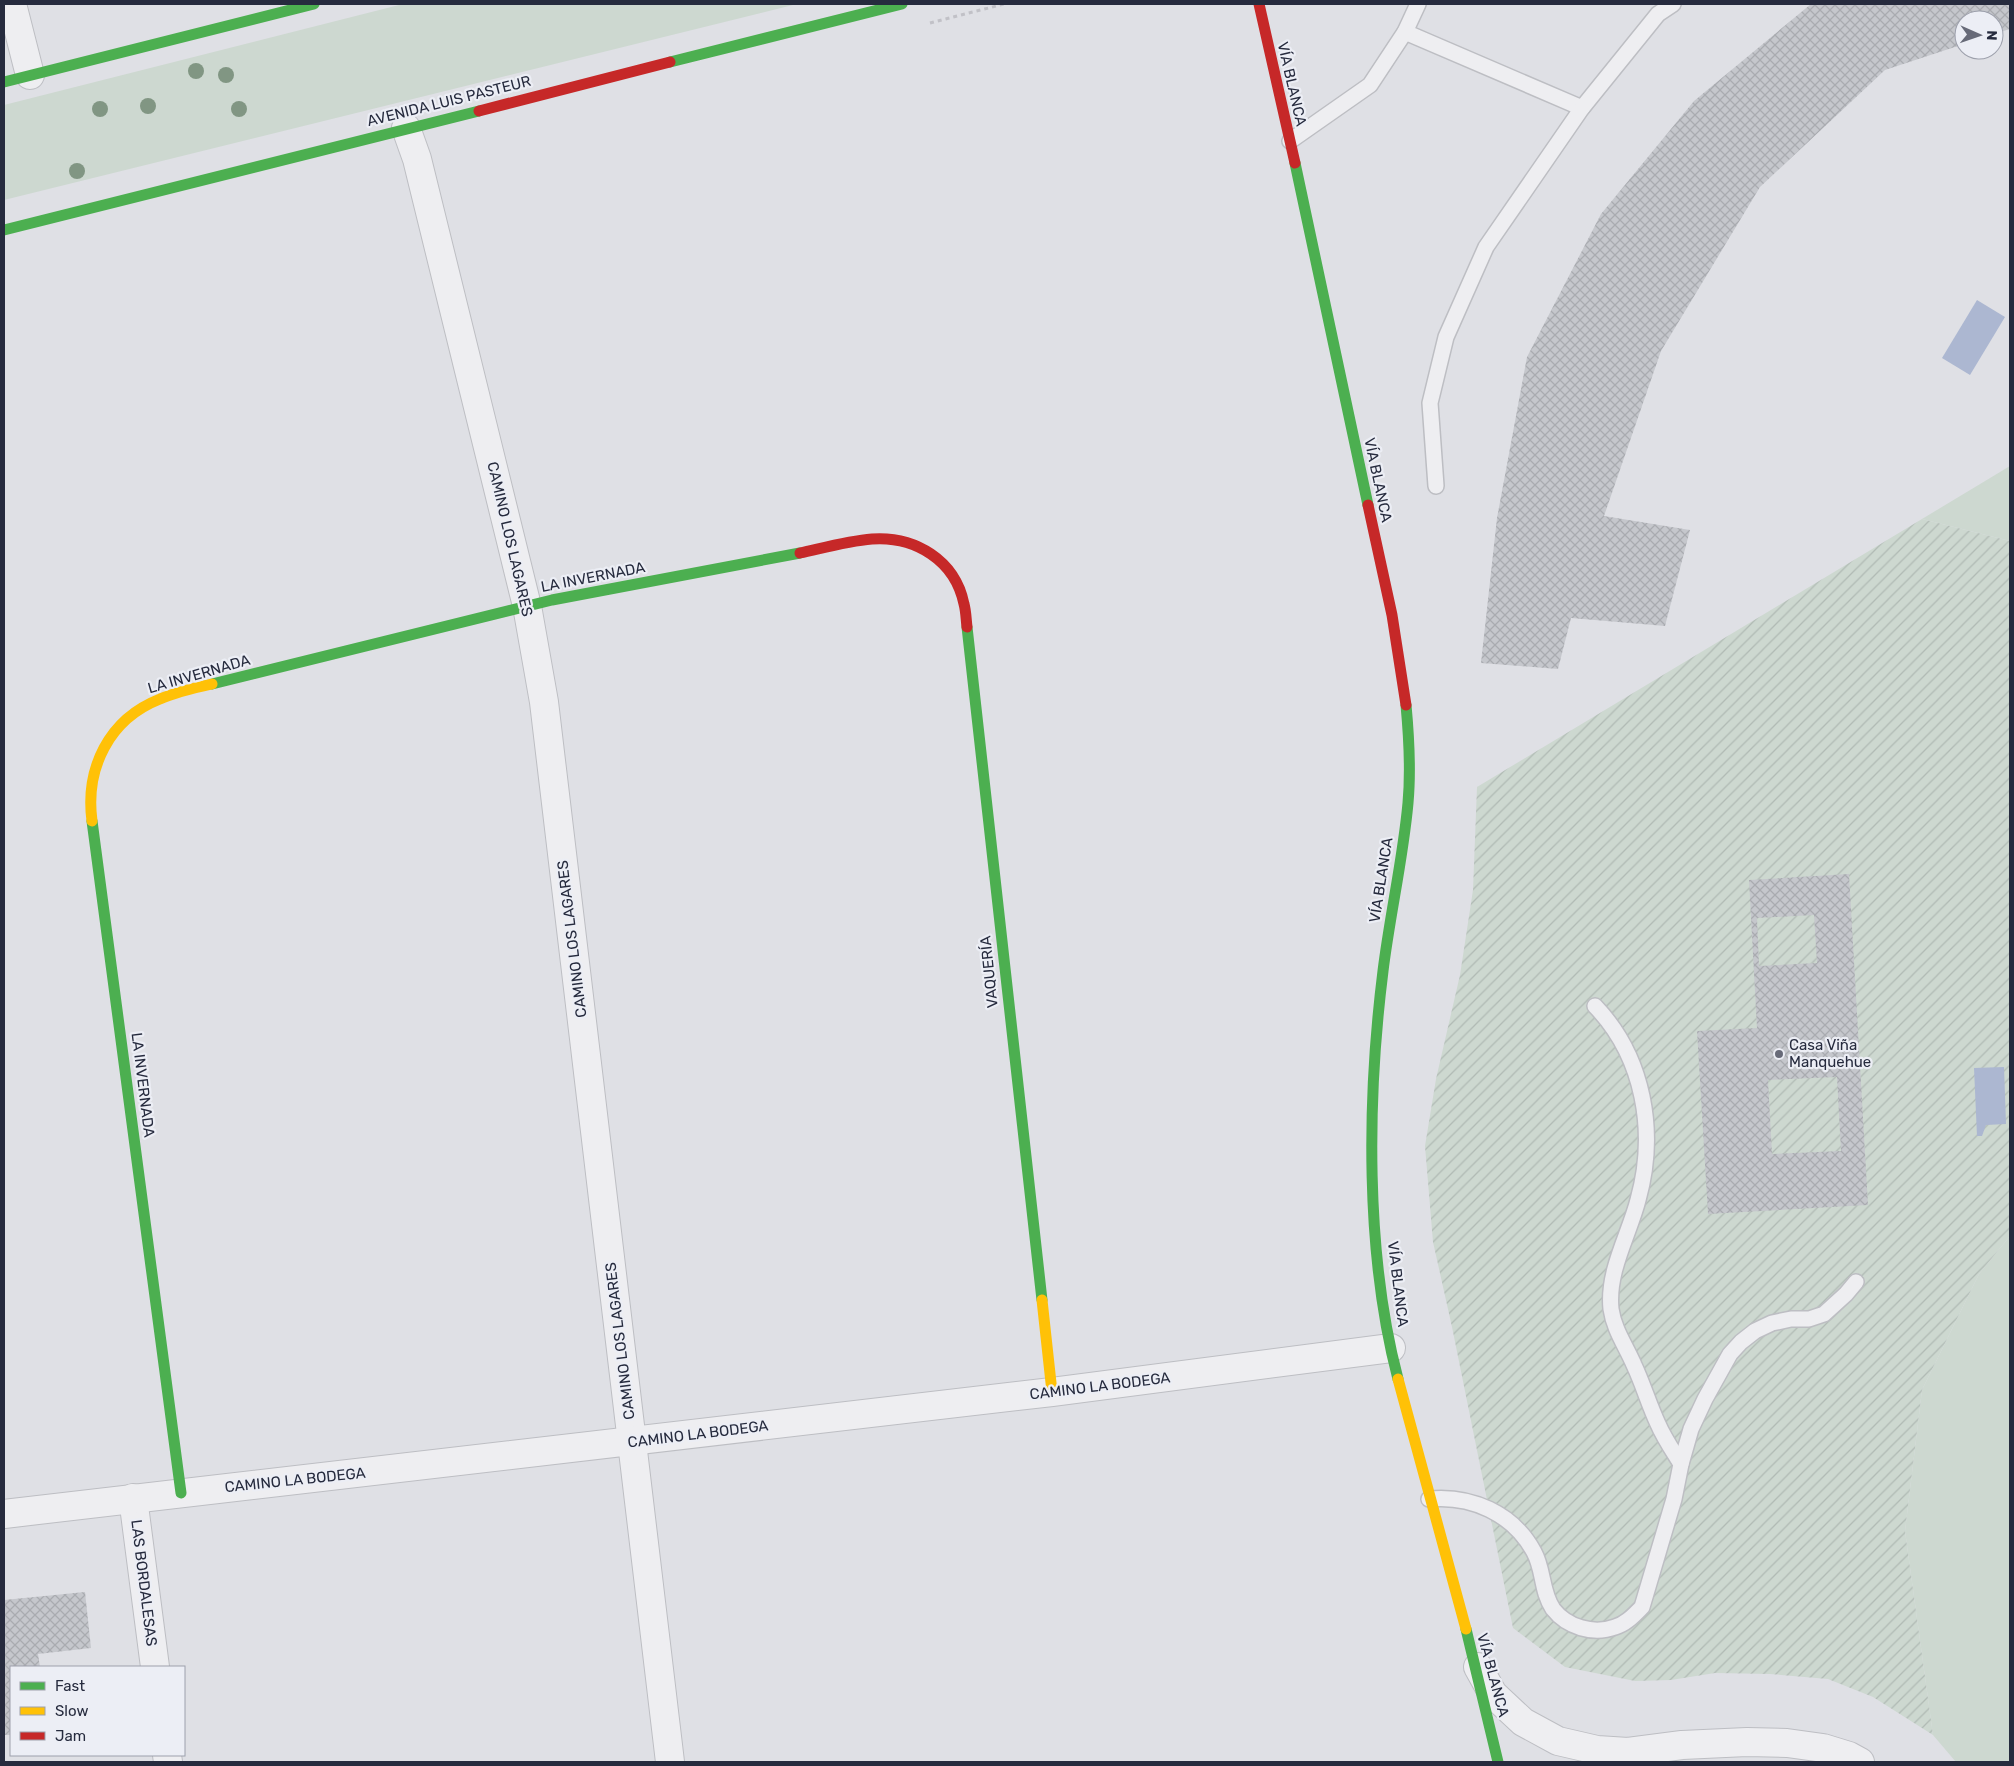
<svg xmlns="http://www.w3.org/2000/svg" width="2014" height="1766" viewBox="0 0 2014 1766" font-family="Rubik,sans-serif">
<style>
.grass{fill:#cdd8d0}
.garden{fill:url(#garden-furrows)}
.water{fill:#acb7d1}
.building{fill:url(#building-cross-hatch);fill-rule:evenodd}
.lines{fill:none;stroke-linecap:round;stroke-linejoin:round}
.lane-casing{stroke:#bdbec3;stroke-width:18}
.street-casing{stroke:#bdbec3;stroke-width:30}
.path{stroke:#c1c1c7;stroke-width:3;stroke-dasharray:4 4;stroke-linecap:butt}
.lane{stroke:#eeeef1;stroke-width:15}
.street{stroke:#eeeef1;stroke-width:28}
.fast{stroke:#4caf50;stroke-width:11}
.slow{stroke:#ffc107;stroke-width:11}
.jam{stroke:#c62828;stroke-width:11}
.tree{fill:#819683}
.poi-dot{fill:#676a78;stroke:#eceef5;stroke-width:2}
.labels{text-anchor:middle;dominant-baseline:central;stroke-width:4.5;stroke-linejoin:round;paint-order:stroke}
.street-label{font-size:15px;fill:#262b3e;stroke:#eceef5}
.poi-label{font-size:15px;fill:#262b3e;stroke:#eceef5;text-anchor:start}
</style>
<defs>
<pattern id="garden-furrows" width="10" height="10" patternUnits="userSpaceOnUse" patternTransform="scale(1.25)"><rect width="10" height="10" fill="#cdd8d0"/><path d="M-1 1l2-2M0 10L10 0M9 11l2-2" fill="none" stroke="#b0bab4"/></pattern>
<pattern id="building-cross-hatch" width="8" height="8" patternUnits="userSpaceOnUse" patternTransform="scale(1.25)"><rect width="8" height="8" fill="#c5c7cc"/><path d="M0 0l8 8M0 8l8-8" fill="none" stroke="#a9abb0"/></pattern>
</defs>
<rect width="100%" height="100%" fill="#dfe0e5"/>
<!-- grass -->
<g class="grass">
<path d="M403 4H797L4 200V105Z"/>
<path d="M2010 466V541L1922 519Z"/>
<path d="M2010 1236V1762H1956L1933 1735 1905 1531 1922 1390 1979 1274Z"/>
</g>
<!-- garden -->
<path class="garden" d="M1922 519 2010 541V1236L1979 1274 1922 1390 1905 1531 1933 1735 1873 1697 1828 1679 1770 1674 1715 1673 1671 1680 1635 1681 1565 1667 1513 1628 1452 1327 1433 1242 1425 1146 1436 1079 1460 975 1473 890 1477 787Z"/>
<!-- water -->
<g class="water">
<path d="M1977 300 2005 317 1970 375 1942 358Z"/>
<path d="M2004 1067 2006 1124 1986 1125 1982 1136H1977L1974 1068Z"/>
</g>
<!-- building -->
<g class="building">
<path d="M1811 4H2010V29L1994 34V20H1964V44L1885 70 1760 187 1661 351 1604 516 1690 530 1665 626 1571 618 1558 669 1481 663 1497 518 1527 357 1601 214 1694 101Z"/>
<path d="M1849 874 1868 1205 1708 1214 1697 1031 1757 1028 1749 880ZM1814 915 1817 963 1759 966 1757 918ZM1837 1077 1841 1151 1772 1154 1768 1080Z"/>
<path d="M85 1592 91 1648 38 1654 40 1667H11V1735H4V1600Z"/>
</g>
<g class="lines">
<defs>
<g id="lane">
<path d="M1405 32 1582 108"/>
<path d="M1290 141 1370 85 1405 32 1418 4"/>
<path d="M1436 486 1430 403 1446 337 1486 247 1582 108 1658 14 1673 4"/>
<path d="M1595 1006C1644 1057 1657 1132 1638 1200 1629 1235 1607 1271 1611 1309 1614 1330 1626 1346 1634 1365 1643 1384 1649 1405 1658 1424 1664 1438 1673 1451 1681 1464"/>
<path d="M1429 1499C1471 1495 1513 1513 1534 1552 1544 1570 1541 1591 1553 1609 1567 1627 1593 1635 1615 1627 1626 1624 1634 1615 1642 1607L1674 1499 1681 1464 1691 1429 1705 1399 1730 1354 1741 1342 1755 1331 1772 1323 1791 1319H1809L1824 1314 1846 1294 1856 1282"/>
</g>
<g id="street">
<path d="M12 4 30 75"/>
<path d="M406 128 417 159 527 606 544 702 670 1762"/>
<path d="M133 1498 155 1667"/>
<path d="M4 1514 1052 1392 1391 1348"/>
<path d="M1478 1667 1493 1694 1523 1722 1558 1741 1597 1750 1628 1752 1682 1745 1747 1742 1787 1743 1823 1748 1849 1756 1860 1762"/>
<path d="M167 1755 168 1762"/>
</g>
</defs>
<!-- lane casing -->
<use href="#lane" class="lane-casing"/>
<!-- street casing -->
<use href="#street" class="street-casing"/>
<!-- path -->
<path class="path" d="M930 23 1004 4"/>
<!-- lane -->
<use href="#lane" class="lane"/>
<!-- street -->
<use href="#street" class="street"/>
<!-- fast -->
<g class="fast">
<path d="M670 62 902 4"/>
<path d="M4 82 314 4"/>
<path d="M1295 163 1368 505"/>
<path d="M4 230 479 111"/>
<path d="M967 627 1042 1300"/>
<path d="M212 684 552 600 800 553"/>
<path d="M92 821 181 1493"/>
<path d="M1398 1379C1365 1254 1367 1099 1383 971 1390 914 1403 859 1408 803 1411 770 1409 737 1406 705"/>
<path d="M1466 1629 1498 1762"/>
</g>
<!-- slow -->
<g class="slow">
<path d="M92 821C85 768 109 719 160 699 176 692 194 688 212 684"/>
<path d="M1042 1300 1052 1392"/>
<path d="M1398 1379 1466 1629"/>
</g>
<!-- jam -->
<g class="jam">
<path d="M1259 4 1295 163"/>
<path d="M479 111 670 62"/>
<path d="M1368 505 1392 615 1406 705"/>
<path d="M800 553C823 548 848 541 872 539 915 536 955 560 964 604 966 611 966 619 967 627"/>
</g>
</g>
<!-- trees -->
<g class="tree">
<circle cx="196" cy="71" r="8"/>
<circle cx="226" cy="75" r="8"/>
<circle cx="148" cy="106" r="8"/>
<circle cx="100" cy="109" r="8"/>
<circle cx="239" cy="109" r="8"/>
<circle cx="77" cy="171" r="8"/>
</g>
<!-- markers -->
<circle class="poi-dot" cx="1779" cy="1054" r="5"/>
<g class="labels">
<!-- street labels -->
<g class="street-label">
<text transform="translate(1292 84) rotate(77)">VÍA BLANCA</text>
<text transform="translate(449 101) rotate(-14)">AVENIDA LUIS PASTEUR</text>
<text transform="translate(1378 480) rotate(78)">VÍA BLANCA</text>
<text transform="translate(510 539) rotate(77)">CAMINO LOS LAGARES</text>
<text transform="translate(593 577) rotate(-11)">LA INVERNADA</text>
<text transform="translate(199 674) rotate(-16)">LA INVERNADA</text>
<text transform="translate(1381 880) rotate(-81)">VÍA BLANCA</text>
<text transform="translate(572 939) rotate(-97)">CAMINO LOS LAGARES</text>
<text transform="translate(989 972) rotate(-96)">VAQUERÍA</text>
<text transform="translate(143 1085) rotate(83)">LA INVERNADA</text>
<text transform="translate(1398 1284) rotate(83)">VÍA BLANCA</text>
<text transform="translate(620 1341) rotate(-97)">CAMINO LOS LAGARES</text>
<text transform="translate(1100 1386) rotate(-7)">CAMINO LA BODEGA</text>
<text transform="translate(698 1434) rotate(-7)">CAMINO LA BODEGA</text>
<text transform="translate(295 1480) rotate(-6)">CAMINO LA BODEGA</text>
<text transform="translate(144 1583) rotate(83)">LAS BORDALESAS</text>
<text transform="translate(1493 1675) rotate(75)">VÍA BLANCA</text>
</g>
<!-- poi labels -->
<g class="poi-label">
<text x="1789" y="1045">Casa Viña<tspan x="1789" dy="17">Manquehue</tspan></text>
</g>
</g>
<!-- border -->
<rect width="2014" height="1766" fill="none" stroke="#262b3e" stroke-width="10"/>
<!-- legend -->
<rect x="10" y="1666" width="175" height="90" fill="#eceef5" stroke="#9da0ac"/>
<rect x="20" y="1682" width="25" height="8" fill="#4caf50" stroke="#9da0ac"/>
<text x="55" y="1691" font-size="15" fill="#262b3e">Fast</text>
<rect x="20" y="1707" width="25" height="8" fill="#ffc107" stroke="#9da0ac"/>
<text x="55" y="1716" font-size="15" fill="#262b3e">Slow</text>
<rect x="20" y="1732" width="25" height="8" fill="#c62828" stroke="#9da0ac"/>
<text x="55" y="1741" font-size="15" fill="#262b3e">Jam</text>
<!-- north arrow -->
<g transform="translate(1979 35) rotate(92)"><circle r="24" fill="#eceef5" stroke="#9da0ac"/>
<path d="M0-4L9 19L0 12L-9 19Z" fill="#676a78"/>
<text y="-8" font-size="14" font-weight="bold" text-anchor="middle" fill="#262b3e">N</text>
</g>
</svg>
